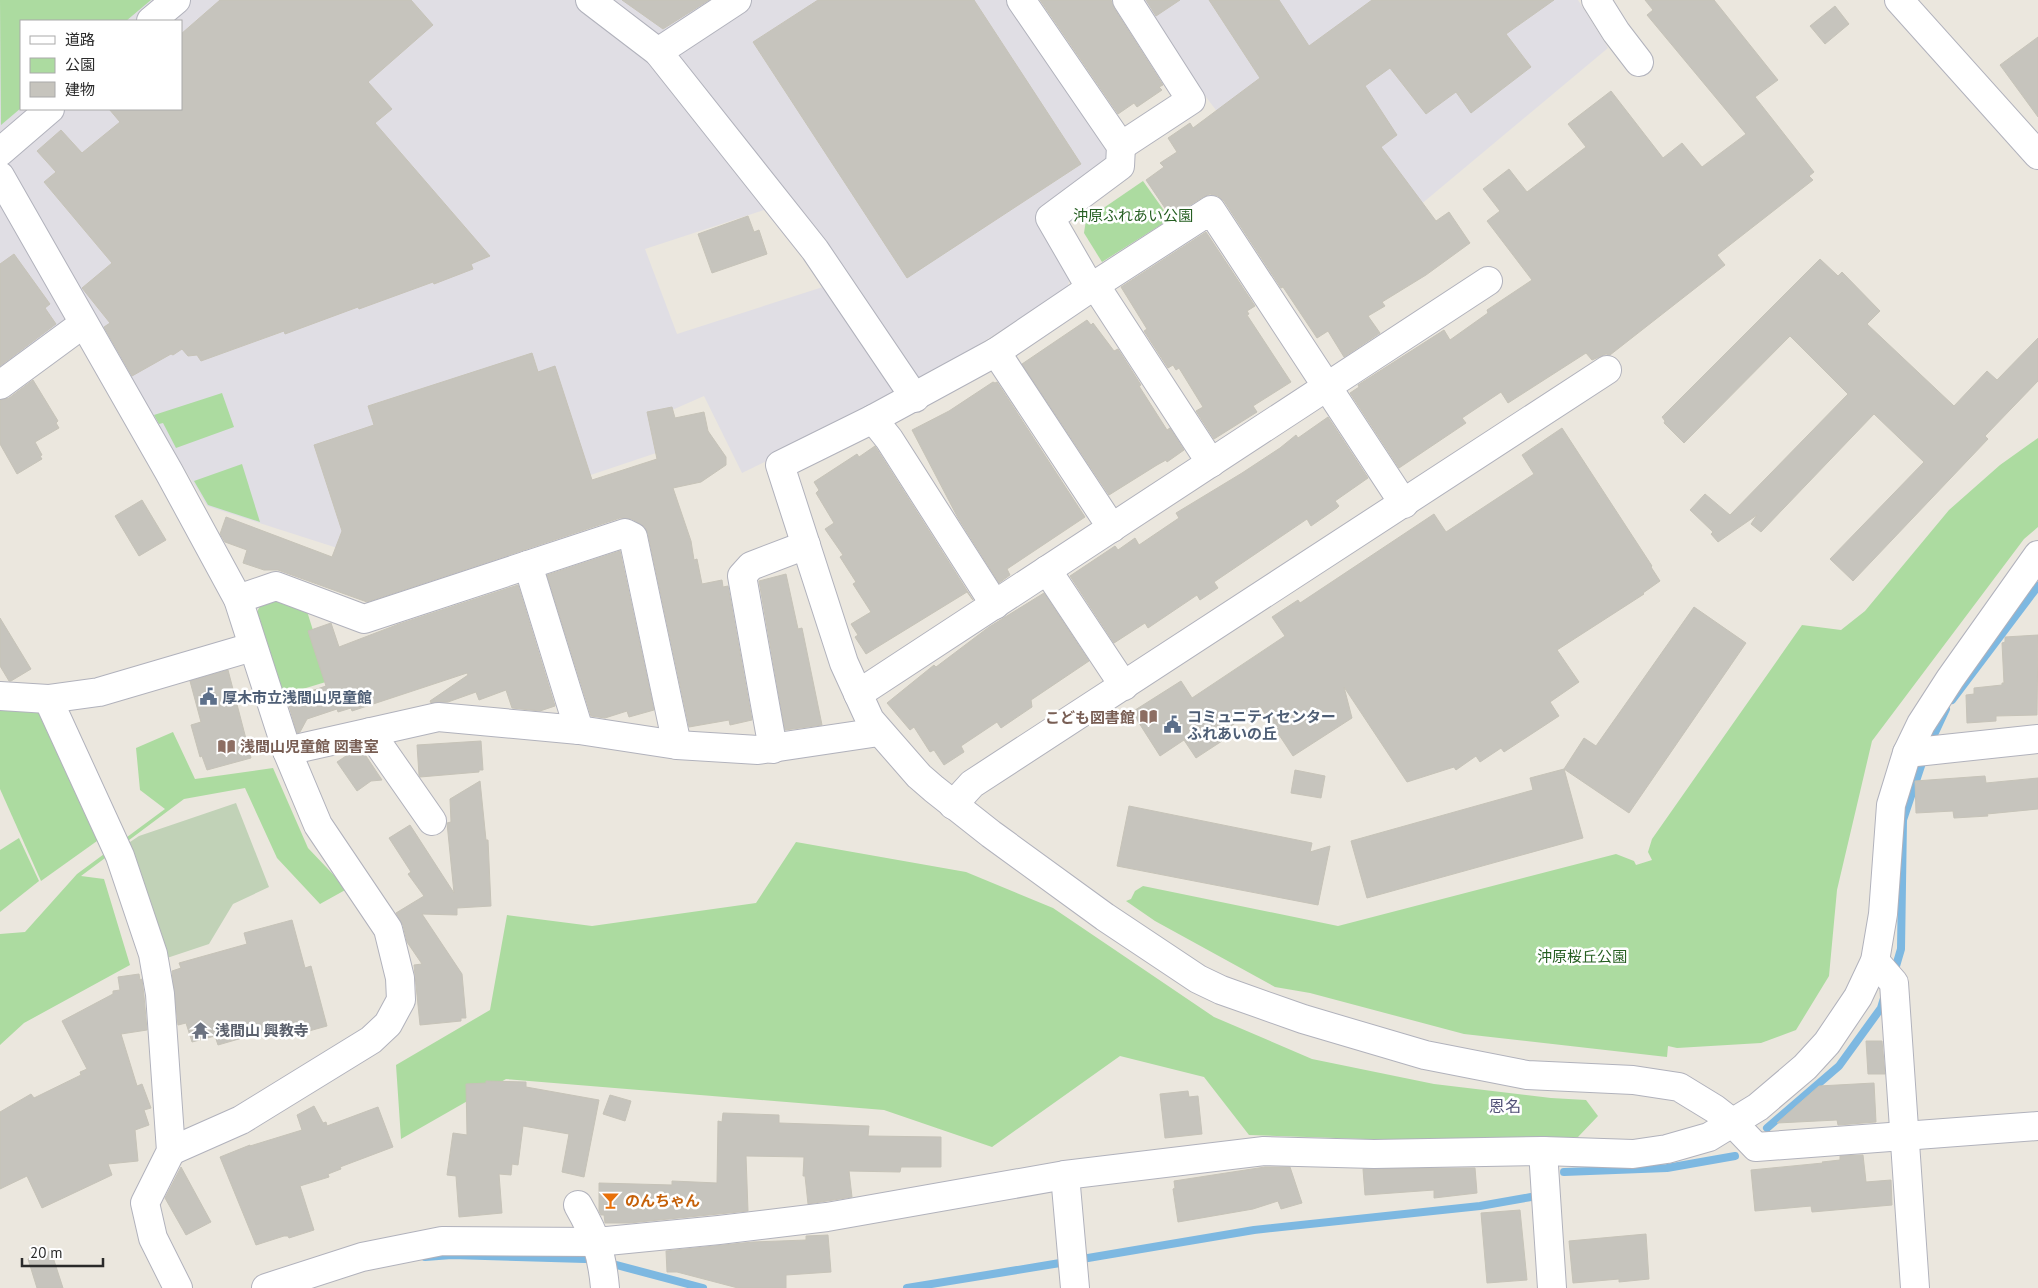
<svg xmlns="http://www.w3.org/2000/svg" width="2038" height="1288" viewBox="0 0 2038 1288" font-family="'PT Sans','Noto Sans JP',sans-serif">
<style>
.industrial{fill:#e0dee4;fill-rule:evenodd}
.green{fill:#acdba0}
.cemetery{fill:#c1d2b7}
.lines{fill:none;stroke-linecap:round;stroke-linejoin:round}
.stream{stroke:#7db8e1;stroke-width:8}
.building{fill:#c6c4bd;stroke:#c6c3b8}
.minor-casing{stroke:#b1b2bc;stroke-width:30}
.minor{stroke:#fff;stroke-width:28}
.labels{text-anchor:middle;dominant-baseline:central;stroke-width:5;stroke-linejoin:round;paint-order:stroke}
.park-label{font-size:15px;fill:#265f22;stroke:#fff}
.service-label{font-size:15px;font-weight:bold;fill:#4e5e75;stroke:#fff;text-anchor:start}
.education-label{font-size:15px;font-weight:bold;fill:#785e54;stroke:#fff;text-anchor:end}
.worship-label{font-size:15px;font-weight:bold;fill:#5b616d;stroke:#fff;text-anchor:start}
.food-label{font-size:15px;font-weight:bold;fill:#c56008;stroke:#fff;text-anchor:start}
.neighbourhood-label{font-size:16px;fill:#505176;stroke:#fff}
</style>
<rect width="100%" height="100%" fill="#ebe7de"/>
<!-- industrial -->
<g class="industrial">
<path d="M0 0H1011L1113 151 1109 164 1036 215 1071 275 1067 288 889 402 742 473 704 396 656 417 668 449 356 554 207 506 90 313 0 374ZM21 21H181V109H21ZM764 210 826 286 677 334 645 249Z"/>
<path d="M1141 0H1578L1608 48 1340 272 1206 97Z"/>
</g>
<!-- green -->
<g class="green">
<path d="M0 0H151L126 21H21V108L1 125Z"/>
<path d="M1143 181 1170 219 1102 262 1084 233 1086 220Z"/>
<path d="M222 393 234 427 176 448 163 423 159 424 154 415Z"/>
<path d="M2038 438V527L2024 539 1872 741 1837 890 1829 976 1796 1030 1761 1043 1677 1048 1668 1046 1667 1057 1464 1034 1310 993 1275 987 1155 921 1126 901 1131 899 1135 891 1143 886 1338 926 1616 854 1634 861 1636 865 1652 860 1648 852 1652 839 1802 625 1841 630 1865 611 1949 510 2000 465Z"/>
<path d="M242 464 260 522 208 505 194 481Z"/>
<path d="M277 595 305 605 329 681 283 695 257 612 263 600Z"/>
<path d="M47 704 104 836 41 881 0 789V706Z"/>
<path d="M173 732 195 779 273 768 308 848 347 889 320 904 277 858 245 788 184 799 81 876 104 879 130 965 24 1023 0 1045V934L25 932 77 874 165 809 140 790 136 748Z"/>
<path d="M19 838 39 881 0 912V850Z"/>
<path d="M796 842 966 872 1053 908 1214 1017 1312 1059 1434 1084 1551 1098 1586 1100 1598 1116 1578 1137 1483 1143 1249 1135 1204 1077 1120 1056 992 1147 884 1110 506 1079 401 1139 396 1065 490 1010 507 915 592 926 756 903Z"/>
</g>
<!-- cemetery -->
<path class="cemetery" d="M236 803 269 887 233 904 209 944 167 958 127 844 139 836Z"/>
<g class="lines">
<!-- stream -->
<g class="stream">
<path d="M1952 700 2038 586"/>
<path d="M1931 741 1946 709"/>
<path d="M1896 966 1901 949 1903 820 1924 757"/>
<path d="M1767 1128 1839 1066 1881 1008 1885 995"/>
<path d="M1564 1172 1667 1168 1735 1156"/>
<path d="M425 1257 452 1255 585 1259"/>
<path d="M1082 1259 1254 1230 1480 1206 1531 1197"/>
<path d="M609 1263 703 1288"/>
<path d="M907 1288 1060 1263"/>
</g>
</g>
<!-- building -->
<g class="building">
<path d="M220 0H411L433 25 368 82 392 109 375 123 490 256 471 264 473 269 434 284 433 282 359 309 358 307 285 334 284 331 201 361 197 355 188 356 182 349 173 355 171 354 132 376 104 327 110 323 82 288 112 263 44 182 56 172 37 151 61 130 82 153 120 122 109 109H181V34Z"/>
<path d="M622 0H709L663 29Z"/>
<path d="M818 0H974L1081 164 907 278 753 42Z"/>
<path d="M1040 0H1111L1114 8 1163 85 1159 87 1162 90 1137 107 1134 103 1118 114Z"/>
<path d="M1146 0H1180L1156 16Z"/>
<path d="M1209 0H1279L1309 46 1372 0H1554L1506 34 1531 67 1471 113 1456 92 1426 114 1390 68 1365 86 1397 135 1381 147 1436 221 1449 212 1470 243 1426 275 1382 302 1385 306 1368 316 1380 333 1344 357 1328 331 1317 338 1283 287 1281 288 1224 201 1218 196 1210 194 1203 197 1171 217 1146 180 1164 167 1160 163 1177 152 1168 138 1190 123 1193 128 1260 78Z"/>
<path d="M1645 0H1714L1778 80 1755 97 1814 172 1809 176 1813 180 1717 255 1725 265 1610 355 1606 354 1592 360 1586 353 1508 403 1501 392 1462 418 1466 423 1399 468 1350 393 1359 387 1358 385 1444 330 1450 340 1488 313 1487 310 1532 280 1487 221 1500 211 1483 189 1509 169 1527 192 1586 147 1568 124 1611 91 1663 158 1682 143 1702 167 1746 134 1647 15 1653 10Z"/>
<path d="M1835 6 1849 24 1825 44 1810 26Z"/>
<path d="M2038 37V117L2000 65Z"/>
<path d="M748 216 754 232 759 230 767 254 712 273 698 234Z"/>
<path d="M1206 232 1255 306 1247 311 1249 314 1247 315 1291 382 1253 406 1257 412 1214 439 1196 411 1203 407 1179 368 1176 370 1173 365 1168 368 1144 331 1147 329 1121 287Z"/>
<path d="M14 254 50 304 45 308 56 324 0 366V264Z"/>
<path d="M1820 259 1838 276 1842 272 1880 311 1867 324 1954 406 1987 371 1997 380 2038 338V381L1985 436 1988 439 1853 581 1830 559 1924 462 1874 414 1761 532 1751 524 1757 515 1718 542 1711 534 1713 532 1690 510 1705 494 1730 515 1848 394 1790 336 1684 443 1664 423 1665 421 1662 417Z"/>
<path d="M1087 320 1091 325 1093 323 1114 351 1118 349 1141 385 1139 386 1167 430 1170 428 1184 450 1167 462 1166 460 1157 465 1109 495 1022 364Z"/>
<path d="M532 353 538 372 555 366 592 480 657 459 647 412 672 407 675 418 704 412 708 431 726 457V465L701 482 673 488 691 541 694 560 697 559 702 584 722 580 723 587 728 586 752 720 730 725 729 720 689 727 648 534 645 527 632 519 620 518 367 602 278 570H264L243 563 247 550 225 542 220 534 226 517 332 557 342 531 314 445 374 425 368 406Z"/>
<path d="M33 380 58 421 56 423 59 428 35 442 42 455 40 456 42 459 17 474 0 444V400L9 398Z"/>
<path d="M993 382 995 383 997 382 1085 517 1007 569 1010 575 999 583 958 518 912 430 949 411Z"/>
<path d="M1328 417 1368 478 1335 501 1339 506 1337 508 1311 526 1307 519 1214 582 1218 588 1200 600 1197 595 1148 628 1145 623 1114 643 1070 576 1115 546 1118 550 1135 538 1139 545 1179 518 1176 513 1242 473 1280 448 1296 435 1298 438Z"/>
<path d="M1562 428 1652 566 1651 567 1660 581 1643 593 1644 594 1557 650 1579 682 1550 702 1559 716 1504 752 1501 748 1480 762 1476 756 1456 770 1454 767 1407 782 1344 687 1352 718 1293 756 1260 706 1218 735 1222 741 1196 758 1184 740 1160 756 1132 712 1181 681 1192 698 1285 636 1272 617 1298 600 1300 603 1434 514 1446 532 1534 474 1522 455Z"/>
<path d="M875 446 973 600 967 592 866 654 855 637 858 635 851 624 871 612 853 584 856 582 840 557 843 555 825 529 834 523 816 493 819 490 814 482 857 454 859 457Z"/>
<path d="M142 500 166 540 139 556 115 516Z"/>
<path d="M620 551 654 710 629 717 627 711 605 718 591 716 547 575Z"/>
<path d="M786 574 798 629 802 628 822 725 785 730 759 581Z"/>
<path d="M518 585 555 706 540 711 512 708 506 690 479 700 476 692 448 702 431 703 430 701 468 675 467 673 352 711 351 708 338 712 337 709 307 719 300 732 297 733 287 699 326 686 308 631 331 623 339 647 399 624Z"/>
<path d="M1044 593 1089 661 1031 700 1032 707 1001 728 997 722 961 746 964 752 944 765 934 750 930 752 914 727 910 730 887 703 934 665 936 667 989 627Z"/>
<path d="M1694 607 1746 643 1629 813 1564 769 1584 738 1596 746Z"/>
<path d="M0 618 31 669 11 681H9L0 666Z"/>
<path d="M2038 635 2037 715 1996 716V721L1967 723 1966 695 1974 694V688L2002 685V683H2004L2002 643 2005 642V637Z"/>
<path d="M228 670 251 758 207 770 202 756 200 757 191 725 201 722 190 681Z"/>
<path d="M481 741 483 770H479V772L420 777 419 775 417 745Z"/>
<path d="M362 750 382 780 371 781 357 791 337 762 352 752Z"/>
<path d="M1564 769 1583 838 1367 898 1351 841 1533 790 1530 778Z"/>
<path d="M1295 770 1325 776 1321 798 1291 793Z"/>
<path d="M1985 776 1986 783 2038 778V809L1987 814 1988 816 1954 818 1953 811 1916 813 1915 781Z"/>
<path d="M480 781 486 840H488L491 906 457 908V915L422 914 462 974 466 1018H461V1021L420 1025 414 965 422 964 407 942 403 925 396 913 424 896 408 874 411 872 389 838 410 825 454 893 447 823 451 822 450 799Z"/>
<path d="M1129 806 1312 843 1310 852 1330 846 1318 905 1117 866Z"/>
<path d="M292 920 305 968 311 966 327 1026 280 1039 277 1028 218 1045 215 1036 192 1042 186 1023 178 1025 172 971 181 968 179 963 247 944 244 933Z"/>
<path d="M139 974 140 980 142 979 144 996 147 1030 121 1034 137 1086 142 1084 151 1108 144 1110 149 1125 135 1130 138 1161 108 1164 112 1175 42 1208 27 1176 0 1189V1112L31 1094 34 1098 81 1075 80 1072 87 1069 62 1021 113 994V991L120 990 118 977Z"/>
<path d="M1866 1041H1882L1885 1074H1868Z"/>
<path d="M486 1081 526 1082V1087L599 1100 584 1177 562 1172 569 1134 523 1126 518 1165 512 1164 511 1175 499 1174 502 1213 459 1217 456 1176 447 1175 453 1133 467 1135 466 1084 486 1083Z"/>
<path d="M1874 1083 1876 1122 1838 1125 1837 1120 1777 1123 1819 1086Z"/>
<path d="M1188 1091 1189 1097 1198 1096 1202 1134 1165 1138 1160 1094Z"/>
<path d="M610 1095 631 1101 625 1121 603 1114Z"/>
<path d="M314 1106 323 1123 326 1122 327 1126 378 1107 393 1147 340 1167 341 1169 328 1174 329 1177 300 1186 314 1230 289 1238 288 1236H284L256 1245 220 1157 250 1145V1146L302 1130 297 1115Z"/>
<path d="M723 1113 779 1115V1123L869 1126 868 1136 941 1137V1167H901L900 1172 849 1171 852 1197 808 1204 805 1176H803L804 1157 746 1156 748 1211 629 1223H605L604 1215H601L599 1211V1183L672 1185V1181L717 1183 718 1121 722 1122Z"/>
<path d="M1863 1155 1866 1182 1891 1180 1892 1205 1812 1212 1811 1206 1755 1211 1751 1170 1823 1163 1822 1162 1840 1160V1156Z"/>
<path d="M181 1167 211 1222 186 1235 165 1198Z"/>
<path d="M1265 1167H1290L1302 1203 1281 1209 1278 1201 1253 1209 1178 1222 1173 1189 1175 1188 1174 1181Z"/>
<path d="M1475 1168 1477 1193 1434 1198V1190L1365 1195 1363 1169Z"/>
<path d="M1520 1210 1527 1280 1487 1283 1481 1213Z"/>
<path d="M1646 1234 1649 1279 1619 1282V1279L1573 1283 1569 1241Z"/>
<path d="M828 1235 831 1272 786 1275V1288H738L677 1272H667L666 1251 753 1242 806 1240V1236Z"/>
<path d="M51 1251 63 1288H37L28 1259Z"/>
</g>
<g class="lines">
<defs>
<g id="minor">
<path d="M590 0 658 52 815 250 915 398"/>
<path d="M1021 0 1121 146 1120 166 1050 218 1087 282 1095 285 1211 463"/>
<path d="M1596 0 1616 32 1639 62"/>
<path d="M1899 0 2038 155"/>
<path d="M151 21 176 0"/>
<path d="M658 52 737 0"/>
<path d="M1121 146 1191 100 1127 0"/>
<path d="M0 152 50 109"/>
<path d="M0 176 169 472 238 599 287 751 318 825 388 929 400 978 401 1000 388 1024 371 1040 241 1120 171 1151"/>
<path d="M996 352 1112 528"/>
<path d="M0 385 83 324"/>
<path d="M873 419 889 439 995 605"/>
<path d="M1404 504 1211 210 1095 285 996 352 873 419 780 465 844 663 870 720 919 776 934 789 991 834 1105 917 1198 979 1221 990 1303 1019 1425 1055 1527 1075 1633 1080 1679 1087 1715 1109 1733 1123 1756 1147 2038 1126"/>
<path d="M528 565 579 730"/>
<path d="M1047 570 1124 686"/>
<path d="M238 599 276 586 364 619 625 533 633 537 677 745"/>
<path d="M858 694 1488 281"/>
<path d="M0 696 48 699 99 692 252 647"/>
<path d="M48 699 120 856 153 954 160 994 171 1151 145 1203 153 1238 178 1288"/>
<path d="M370 732 432 821"/>
<path d="M773 749 742 576 751 566 806 545"/>
<path d="M287 751 438 717 579 730 677 745 758 750 879 732"/>
<path d="M1907 753 2038 739"/>
<path d="M953 805 972 784 1607 370"/>
<path d="M1875 961 1894 983 1915 1288"/>
<path d="M1543 1151 1552 1288"/>
<path d="M1065 1175 1075 1288"/>
<path d="M578 1205C595 1235 602 1253 605 1288"/>
<path d="M266 1288 362 1257 442 1241 597 1242 719 1230 827 1217 1065 1175 1264 1151 1374 1154 1543 1151 1633 1154 1667 1149 1709 1137 1758 1107 1805 1067 1827 1043 1858 997 1875 961 1883 914 1891 805 1907 753 1921 724 1950 679 2038 555"/>
</g>
</defs>
<!-- minor casing -->
<use href="#minor" class="minor-casing"/>
<!-- minor -->
<use href="#minor" class="minor"/>
</g>
<!-- icons -->
<defs>
<symbol id="civic-bare" viewBox="-9 -9 18 18"><path d="M-.6-6.5H3V-4.5H.6V-3L4-1V1h2V6H-6V1h2V-1L-.6-3ZM-1.2 2.5V6h2.4V2.5Z" fill="#5c6f8a" stroke="#fff" stroke-width="2.5" paint-order="stroke"/></symbol>
<symbol id="library-bare" viewBox="-9 -9 18 18"><path d="M-6-4Q-3-5.5-.7-3.5V5Q-3 3-6 4ZM6-4Q3-5.5 .7-3.5V5Q3 3 6 4Z" fill="#8d6e63" stroke="#fff" stroke-width="2.5" paint-order="stroke"/></symbol>
<symbol id="temple-bare" viewBox="-9 -9 18 18"><path d="M0-6L5-2H3V0L6.5 2.5H4V6H1.5V3h-3V6H-4V2.5H-6.5L-3 0V-2H-5Z" fill="#6b7280" stroke="#fff" stroke-width="2.5" paint-order="stroke"/></symbol>
<symbol id="bar-bare" viewBox="-9 -9 18 18"><path d="M-6-5H6L.8 .8V4.5H3.5V6h-7V4.5H-.8V.8Z" fill="#e8710a" stroke="#fff" stroke-width="2.5" paint-order="stroke"/></symbol>
</defs>
<g fill-rule="evenodd">
<use href="#civic-bare" x="196" y="684" width="25" height="25"/>
<use href="#library-bare" x="1136" y="704" width="25" height="25"/>
<use href="#civic-bare" x="1160" y="712" width="25" height="25"/>
<use href="#library-bare" x="214" y="734" width="25" height="25"/>
<use href="#temple-bare" x="188" y="1018" width="25" height="25"/>
<use href="#bar-bare" x="598" y="1188" width="25" height="25"/>
</g>
<g class="labels">
<!-- park labels -->
<g class="park-label">
<text x="1133" y="215">沖原ふれあい公園</text>
<text x="1582" y="956">沖原桜丘公園</text>
</g>
<!-- service labels -->
<g class="service-label">
<text x="222" y="697">厚木市立浅間山児童館</text>
<text x="1187" y="716">コミュニティセンター<tspan x="1187" dy="17">ふれあいの丘</tspan></text>
</g>
<!-- education labels -->
<g class="education-label">
<text x="1135" y="717">こども図書館</text>
<text x="240" y="746" text-anchor="start">浅間山児童館 図書室</text>
</g>
<!-- worship labels -->
<g class="worship-label">
<text x="215" y="1030">浅間山 興教寺</text>
</g>
<!-- food labels -->
<g class="food-label">
<text x="625" y="1200">のんちゃん</text>
</g>
<!-- neighbourhood labels -->
<g class="neighbourhood-label">
<text x="1505" y="1106">恩名</text>
</g>
</g>
<!-- legend -->
<rect x="20" y="20" width="162" height="90" fill="#ffffff" stroke="#aaaaaa"/>
<rect x="30" y="36" width="25" height="8" fill="#ffffff" stroke="#aaaaaa"/>
<text x="65" y="45" font-size="15" fill="#2a2a2a">道路</text>
<rect x="30" y="58" width="25" height="15" fill="#acdba0" stroke="#aaaaaa"/>
<text x="65" y="70" font-size="15" fill="#2a2a2a">公園</text>
<rect x="30" y="82" width="25" height="15" fill="#c6c4bd" stroke="#aaaaaa"/>
<text x="65" y="95" font-size="15" fill="#2a2a2a">建物</text>
<!-- scale -->
<path d="M22 1258v8h81v-8" fill="none" stroke="#2a2a2a" stroke-width="2.5"/>
<text x="30" y="1258" font-size="15" fill="#2a2a2a" stroke="#ffffff" stroke-width="4" paint-order="stroke">20 m</text>
</svg>
